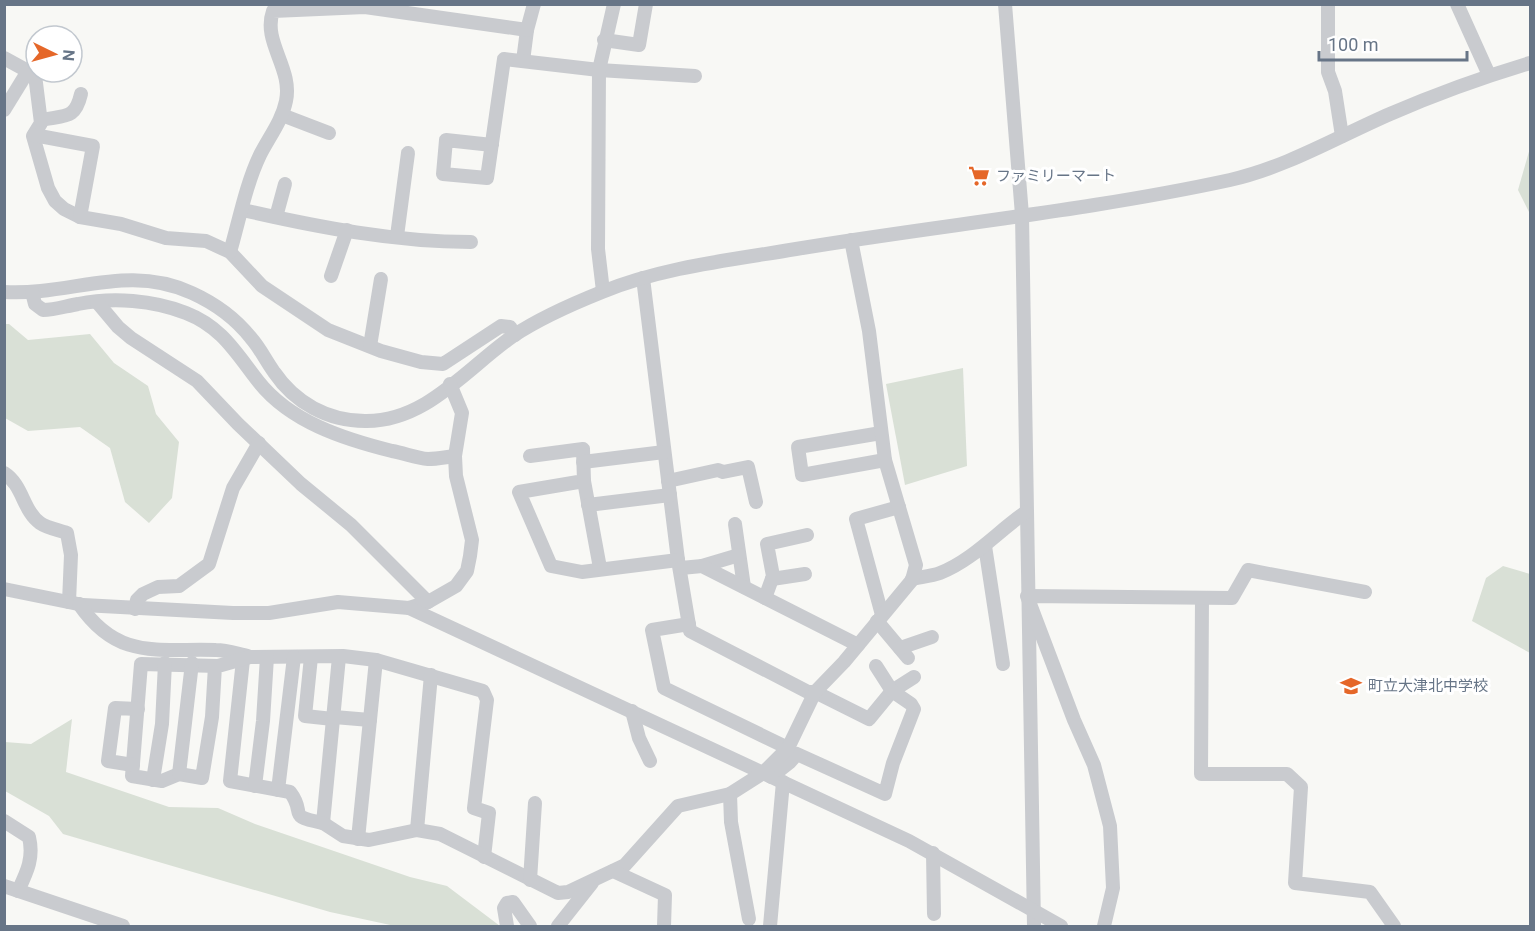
<svg xmlns="http://www.w3.org/2000/svg" width="1535" height="931" viewBox="0 0 1535 931" font-family="Roboto,'Noto Sans JP',sans-serif">
<style>
.green{fill:#d9e0d6}
.lines{fill:none;stroke-linecap:round;stroke-linejoin:round}
.minor{stroke:#c9cbcf;stroke-width:14}
.labels{text-anchor:middle;dominant-baseline:central;stroke-width:6;stroke-linejoin:round;paint-order:stroke}
.poi-label{font-size:15px;fill:#677587;stroke:#fff;text-anchor:start}
</style>
<rect width="100%" height="100%" fill="#f8f8f5"/>
<!-- green -->
<g class="green">
<path d="M1530 148V214L1518 190Z"/>
<path d="M5 324H9L28 340 90 334 114 363 148 386 156 414 179 442 172 498 149 523 125 502 110 448 80 427 28 431 5 418Z"/>
<path d="M963 368 967 466 905 485 886 384Z"/>
<path d="M1503 566 1530 574V653L1472 621 1486 578Z"/>
<path d="M72 719 66 772 169 807 218 808 255 824 410 877 447 886 500 926H395L330 912 63 834 49 816 5 791V742L31 744Z"/>
</g>
<g class="lines">
<!-- minor -->
<g class="minor">
<path d="M1005 4 1022 215 1034 926"/>
<path d="M1328 4V72L1335 91 1342 136"/>
<path d="M1457 4 1489 75"/>
<path d="M604 40 639 45 646 4"/>
<path d="M4 58 35 75 41 123 33 136 48 188 55 201 64 209 80 217 121 224 166 238 206 241 230 252 262 286 328 330 381 351 421 362 443 364 501 326 510 327 515 335"/>
<path d="M523 61 527 30"/>
<path d="M4 110 28 71"/>
<path d="M282 115 329 133"/>
<path d="M41 120C65 115 75 120 81 94"/>
<path d="M34 135 93 146 80 217"/>
<path d="M492 145 446 140 443 174 487 178 504 59 599 70 695 76"/>
<path d="M243 210C317 227 395 242 471 242"/>
<path d="M276 217 285 184"/>
<path d="M397 236 408 153"/>
<path d="M230 252C239 221 246 184 260 155 269 137 282 121 286 101 293 68 262 42 273 11L365 7 527 30 534 4"/>
<path d="M331 276 347 230"/>
<path d="M643 278 678 560 690 631 808 692H815L869 719 892 691 914 677"/>
<path d="M603 291 598 249 599 70 614 4"/>
<path d="M4 292C71 296 127 263 192 293 214 303 236 319 251 338 260 348 266 361 274 372 295 403 328 421 365 421 426 422 467 368 513 336 540 318 572 304 602 292 663 267 731 260 796 249 940 225 1087 211 1230 180 1287 167 1337 137 1390 114 1436 94 1483 77 1530 63"/>
<path d="M32 292 35 304 43 310C55 310 66 306 78 304 113 297 153 300 186 313 222 327 236 353 258 381 290 422 344 439 392 451 404 453 416 458 428 459 437 459 446 457 455 456"/>
<path d="M97 302 118 327 131 338 197 381 238 424 301 484 351 525 428 602"/>
<path d="M370 346 381 279"/>
<path d="M881 433 798 447 802 475 885 460"/>
<path d="M530 456 583 449 584 481 519 492 551 566 582 572 678 560"/>
<path d="M583 462 664 452"/>
<path d="M4 473C23 485 23 511 40 523 47 528 59 530 67 533L71 555 69 602"/>
<path d="M584 481 600 568"/>
<path d="M668 481 718 470 723 472 748 467 756 502"/>
<path d="M588 505 670 495"/>
<path d="M735 524 744 587"/>
<path d="M985 546 1003 664"/>
<path d="M702 566 739 555"/>
<path d="M681 568 702 566 858 645"/>
<path d="M772 579 805 574"/>
<path d="M912 579C921 577 932 576 940 573 973 560 997 532 1026 512"/>
<path d="M4 589 83 605 233 613H269L338 602 409 608 428 602 456 586 467 571 470 556 472 540 456 476 455 456 462 413 450 384"/>
<path d="M765 598 773 576 767 544 807 535"/>
<path d="M1202 598 1201 774H1287L1301 787 1295 883 1370 892 1394 926"/>
<path d="M79 604C118 661 158 648 216 650 227 650 238 654 248 656"/>
<path d="M409 608 909 841 1061 926"/>
<path d="M135 609 137 600 143 594 158 587 179 586 209 564 233 488 259 443"/>
<path d="M882 615 856 519 899 507"/>
<path d="M877 621 908 658"/>
<path d="M689 624 652 630 664 688 788 748"/>
<path d="M900 648 932 637"/>
<path d="M311 657 305 716 333 719"/>
<path d="M243 660 230 781 290 792C307 814 285 816 323 823L339 657"/>
<path d="M215 666 212 717 202 778 179 774 162 781 132 776 141 664 218 666 250 657 343 656 376 660 483 691 487 700 474 808 489 813 484 857"/>
<path d="M632 711 639 738 650 761"/>
<path d="M334 717 370 720"/>
<path d="M133 765 108 761 115 708 138 709"/>
<path d="M179 774 192 663"/>
<path d="M771 777 790 762 797 754 885 794 893 763 914 709 911 704 892 691 876 666"/>
<path d="M153 780 162 724 165 663"/>
<path d="M255 786 263 721 267 657"/>
<path d="M278 790 294 657"/>
<path d="M730 794 731 822 749 919"/>
<path d="M4 821 29 837C34 858 27 872 18 891"/>
<path d="M323 823 343 836 369 840 417 830 440 834 558 893 568 892 625 865 678 806 730 794 763 773 788 748 815 692 844 662 912 580 916 565 885 460 869 331 851 240"/>
<path d="M417 830 431 675"/>
<path d="M358 839 376 660"/>
<path d="M933 853 934 914"/>
<path d="M613 871 665 895 664 926"/>
<path d="M530 880 535 803"/>
<path d="M4 886 123 926"/>
<path d="M507 926 504 908 507 903 513 902 530 926"/>
<path d="M558 926 592 883"/>
<path d="M770 926 783 782"/>
<path d="M1104 926 1113 888 1110 826 1094 765 1074 720 1027 596 1232 598 1248 570 1365 592"/>
</g>
</g>
<!-- icons -->
<defs>
<symbol id="supermarket-bare" viewBox="-9 -9 18 18"><path d="M-6-5.5h2.5l.6 2H6L4.5 2H-2.5L-4.4-4H-6ZM-1.5 3.2a1.3 1.3 0 1 0 .1 0ZM3 3.2a1.3 1.3 0 1 0 .1 0Z" fill="#e56729" stroke="#fff" stroke-width="2.5" paint-order="stroke"/></symbol>
<symbol id="school-bare" viewBox="-9 -9 18 18"><path d="M0-5L7-2L0 1L-7-2ZM-4 1L0 2.5L4 1V4Q0 6-4 4Z" fill="#e56729" stroke="#fff" stroke-width="2.5" paint-order="stroke"/></symbol>
</defs>
<g fill-rule="evenodd">
<use href="#supermarket-bare" x="964" y="161" width="30" height="30"/>
<use href="#school-bare" x="1336" y="671" width="30" height="30"/>
</g>
<g class="labels">
<!-- poi labels -->
<g class="poi-label">
<text x="996" y="176">ファミリーマート</text>
<text x="1368" y="686">町立大津北中学校</text>
</g>
</g>
<!-- border -->
<rect width="1535" height="931" fill="none" stroke="#677587" stroke-width="12"/>
<!-- north arrow -->
<g transform="translate(54 54) rotate(95)"><circle r="28" fill="#ffffff" stroke="#c2c8cf" stroke-width="1.5"/>
<path d="M0-4.5L10 22L0 15L-10 22Z" fill="#e56729"/>
<text y="-9" font-size="16" font-weight="bold" text-anchor="middle" fill="#677587">N</text>
</g>
<!-- scale -->
<path d="M1319 51v9h148v-9" fill="none" stroke="#677587" stroke-width="3"/>
<text x="1328" y="51" font-size="18" fill="#677587" stroke="#ffffff" stroke-width="4.5" paint-order="stroke">100 m</text>
</svg>
